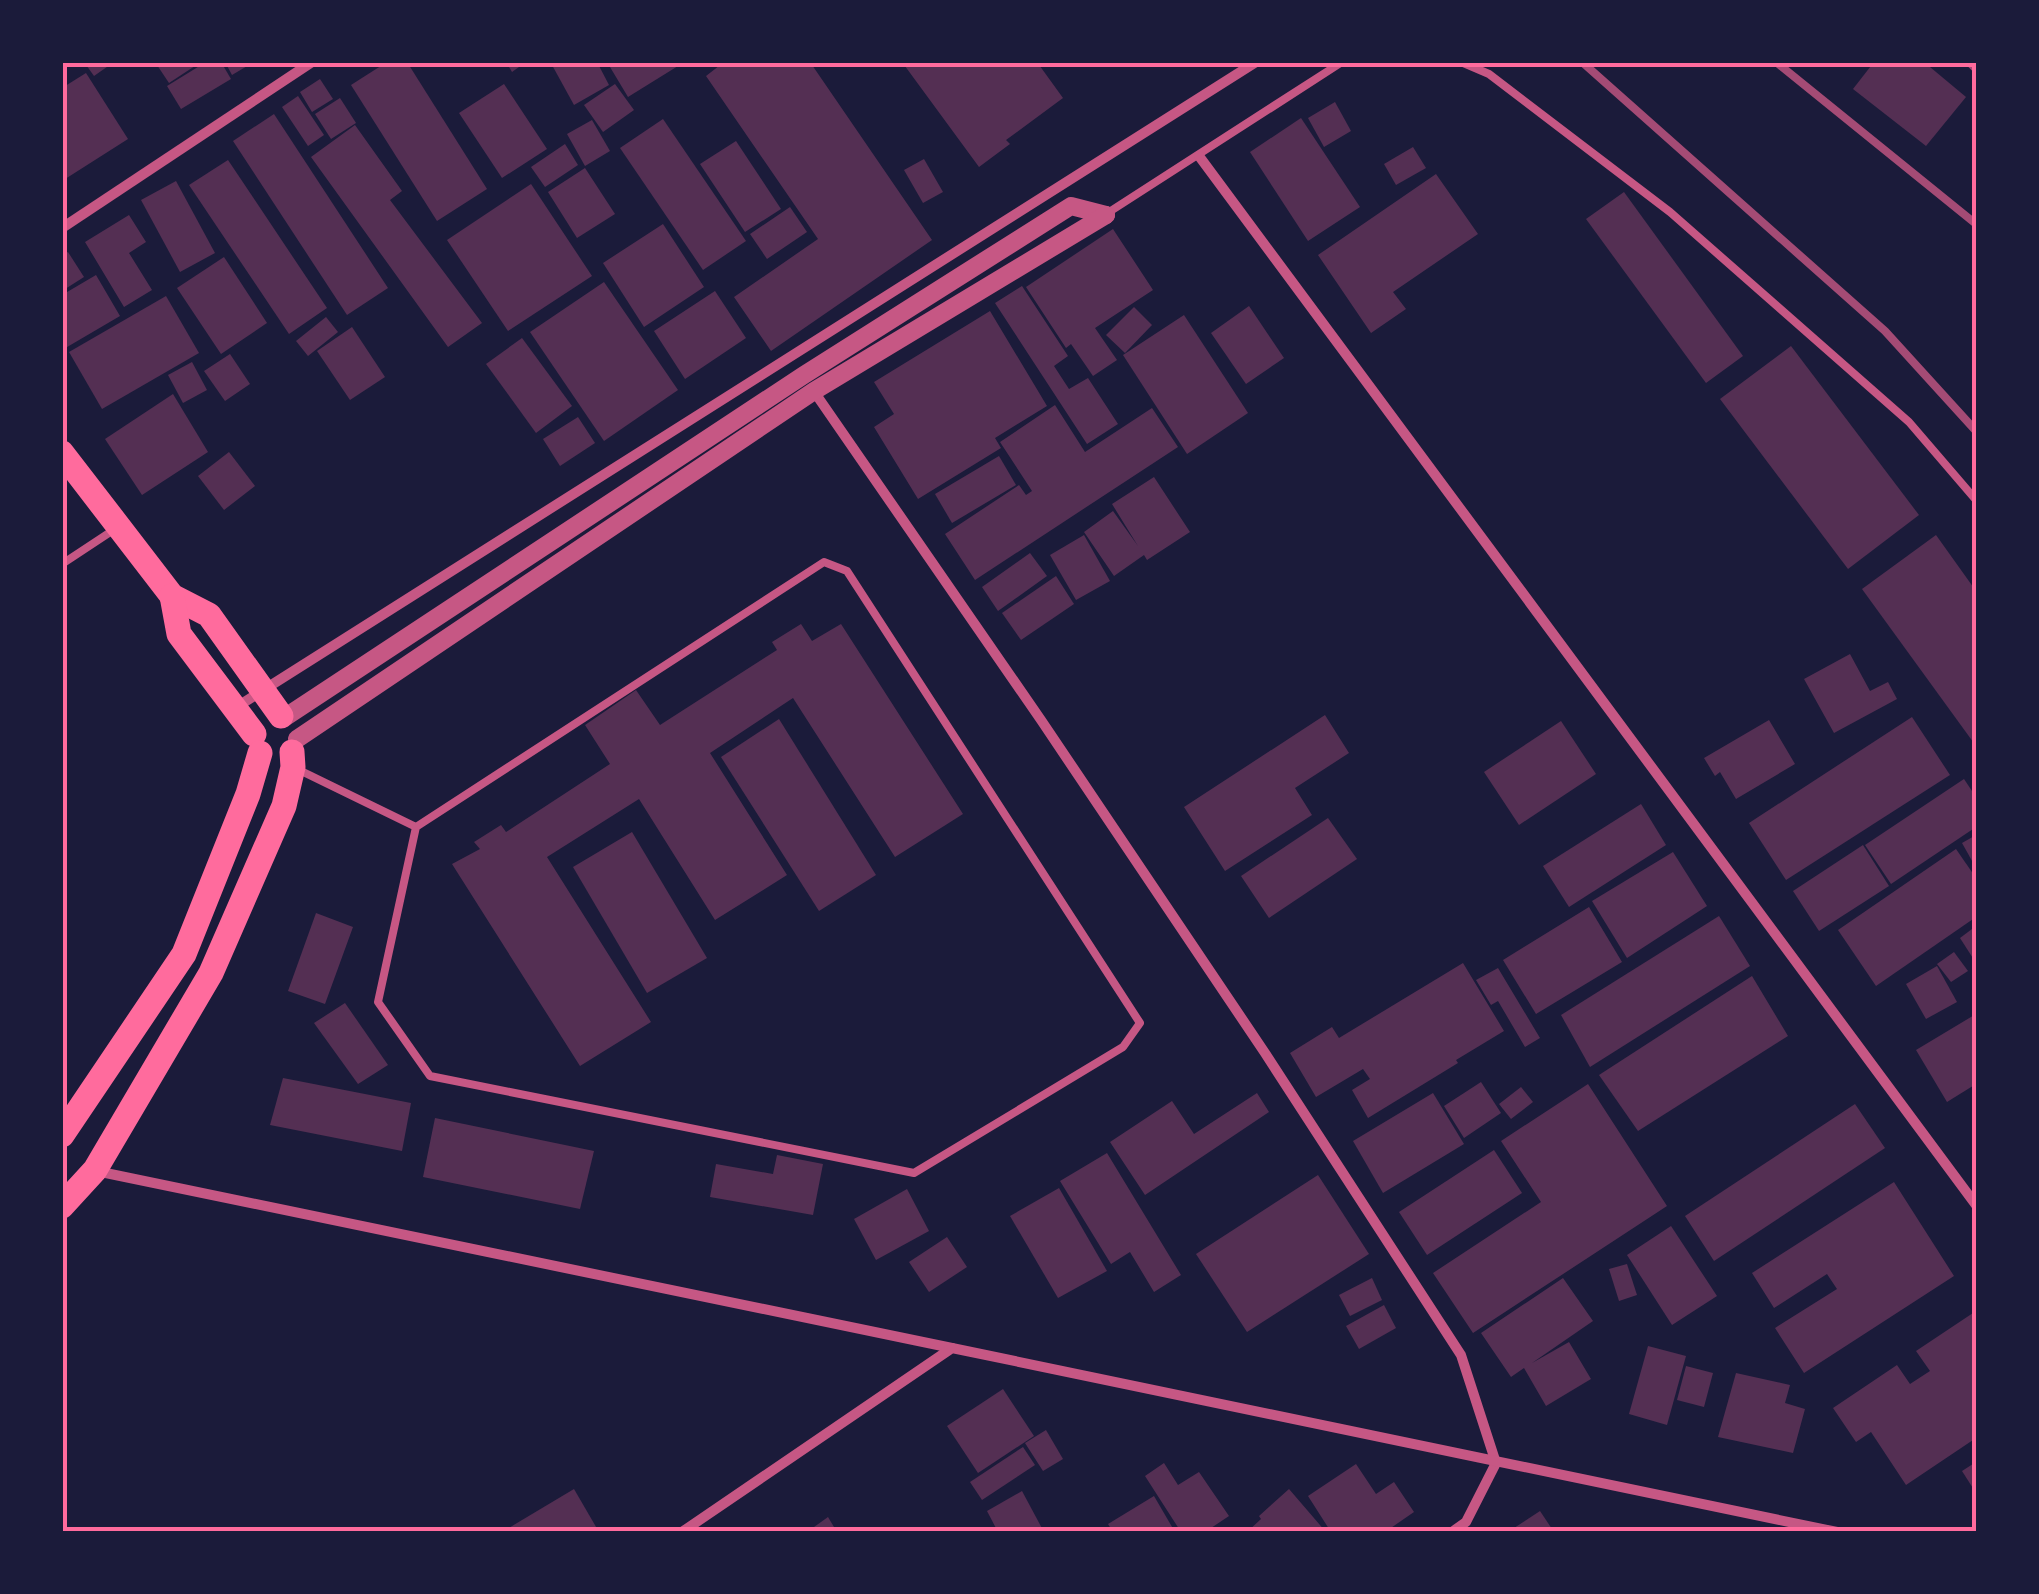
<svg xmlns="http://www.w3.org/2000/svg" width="2039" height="1594" viewBox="0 0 2039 1594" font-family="Figtree,sans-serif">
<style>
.building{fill:#542f53}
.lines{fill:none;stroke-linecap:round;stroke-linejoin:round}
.service{stroke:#c65784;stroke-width:8}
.minor{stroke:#c65784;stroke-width:10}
.tertiary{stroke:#c65784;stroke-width:18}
.primary{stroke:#ff6b9d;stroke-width:25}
.rail{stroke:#a44b75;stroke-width:8}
.neatline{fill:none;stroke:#ff6b9d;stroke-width:4}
</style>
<rect width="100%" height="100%" fill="#1b1b3a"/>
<!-- building -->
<g class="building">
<path d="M84 62H114L94 76Z"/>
<path d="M155 62H201L169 83Z"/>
<path d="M206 62H221L231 79 181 109 167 86Z"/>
<path d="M225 62H254L232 75Z"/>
<path d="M387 62H407L487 189 437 221 351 85Z"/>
<path d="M506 62H526L512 72Z"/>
<path d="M556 62H597L609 85 574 105 552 65Z"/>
<path d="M607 62H676L678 66 628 97Z"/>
<path d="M724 62H745L749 67 756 62H810L932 240 771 351 734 297 818 239 706 76Z"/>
<path d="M902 62H1037L1063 98 1006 140 1010 144 979 167Z"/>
<path d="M1874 62H1924L1966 97 1926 146 1853 89Z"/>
<path d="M86 73 128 139 62 181V88Z"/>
<path d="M320 79 333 99 312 112 300 92Z"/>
<path d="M504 84 547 149 502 178 459 113Z"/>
<path d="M615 84 634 110 603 132 584 105Z"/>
<path d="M298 96 324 135 308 146 282 107Z"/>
<path d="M340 98 356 123 331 139 315 114Z"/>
<path d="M1335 102 1351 131 1324 147 1308 118Z"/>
<path d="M274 114 388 288 347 315 233 141Z"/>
<path d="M1301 118 1360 207 1308 241 1250 152Z"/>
<path d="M663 119 746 241 703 270 620 148Z"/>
<path d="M592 120 610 151 585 166 567 134Z"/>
<path d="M355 125 402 191 390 200 482 323 448 347 311 157Z"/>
<path d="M736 141 781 209 745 232 700 164Z"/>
<path d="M565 144 578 165 545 187 531 167Z"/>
<path d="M1413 147 1426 168 1396 185 1384 164Z"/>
<path d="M924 159 943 192 923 203 904 170Z"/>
<path d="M228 160 327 308 289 334 189 185Z"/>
<path d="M585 168 615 214 577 238 548 192Z"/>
<path d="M1436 174 1478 234 1393 292 1406 309 1371 333 1318 255Z"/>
<path d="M176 181 215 253 180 272 141 200Z"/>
<path d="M531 184 592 276 508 331 447 240Z"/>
<path d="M1624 192 1743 356 1706 383 1586 219Z"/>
<path d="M790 207 807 232 767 259 750 234Z"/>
<path d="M129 215 146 242 129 253 152 290 124 307 85 242Z"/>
<path d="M663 224 704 287 644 327 603 263Z"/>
<path d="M1113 229 1153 290 1095 328 1117 360 1093 376 1071 344 1066 348 1026 287Z"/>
<path d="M68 252 84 277 62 291V255Z"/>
<path d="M224 257 267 323 221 354 177 288Z"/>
<path d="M96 275 120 316 62 350V307L67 304 62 295Z"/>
<path d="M604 282 678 390 604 441 530 332Z"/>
<path d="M1022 286 1068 356 1054 366 1069 389 1088 378 1118 424 1087 444 995 303Z"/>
<path d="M715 291 746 338 685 379 654 331Z"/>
<path d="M166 296 199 353 102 409 69 352Z"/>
<path d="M1249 306 1284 358 1246 384 1211 333Z"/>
<path d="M1134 307 1152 325 1125 353 1106 335Z"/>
<path d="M990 311 1047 406 995 438 1001 448 918 499 874 427 894 414 874 382Z"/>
<path d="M1184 315 1248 413 1187 454 1123 355Z"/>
<path d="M326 317 338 332 308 356 296 341Z"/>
<path d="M352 327 385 377 350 400 317 351Z"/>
<path d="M522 338 572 406 536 433 486 364Z"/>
<path d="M1791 346 1919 515 1848 569 1720 399Z"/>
<path d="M230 354 250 384 225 401 204 371Z"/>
<path d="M192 362 207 390 183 403 168 375Z"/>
<path d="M173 394 208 452 142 495 105 439Z"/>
<path d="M1055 405 1085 452 1152 408 1178 447 975 580 945 534 1019 485 1026 495 1032 491 1000 442Z"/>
<path d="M578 417 595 443 560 466 543 439Z"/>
<path d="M229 452 255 486 224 510 198 476Z"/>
<path d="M999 456 1016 485 952 523 935 494Z"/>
<path d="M1154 477 1190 532 1147 560 1144 555 1114 576 1084 532 1113 511 1138 546 1112 504Z"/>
<path d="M1084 535 1110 581 1076 600 1050 555Z"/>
<path d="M1936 535 1976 591V746L1862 589Z"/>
<path d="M1030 553 1047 576 998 611 982 587Z"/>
<path d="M1056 576 1074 604 1021 640 1002 613Z"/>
<path d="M801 624 812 641 841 624 963 814 895 857 793 698 710 753 787 875 715 920 639 799 547 857 651 1022 580 1066 452 864 480 849 474 842 501 825 506 832 610 764 585 725 636 690 660 725 777 650 772 642Z"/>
<path d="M1850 654 1870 691 1888 682 1897 699 1834 733 1804 679Z"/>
<path d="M1325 715 1349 753 1295 788 1312 815 1225 871 1184 807Z"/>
<path d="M1912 717 1950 775 1786 880 1749 823Z"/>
<path d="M779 719 876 875 819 911 721 757Z"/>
<path d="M1769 720 1795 764 1736 799 1720 772 1715 776 1704 758Z"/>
<path d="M1561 721 1596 774 1519 825 1484 772Z"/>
<path d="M1964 779 1976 797V827L1891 884 1865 845Z"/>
<path d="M1641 804 1666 845 1569 907 1543 866Z"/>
<path d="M1328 818 1357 859 1269 918 1241 876Z"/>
<path d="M632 832 707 958 647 993 573 867Z"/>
<path d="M1976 835V868L1962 843Z"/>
<path d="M1863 845 1889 886 1819 931 1793 891Z"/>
<path d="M1956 849 1976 878V917L1876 986 1838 930Z"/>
<path d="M1673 852 1707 906 1627 958 1592 901Z"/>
<path d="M1589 907 1622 962 1536 1014 1503 960Z"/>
<path d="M316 913 353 927 325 1004 288 991Z"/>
<path d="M1719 916 1750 966 1590 1067 1561 1015Z"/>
<path d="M1976 926V963L1960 938Z"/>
<path d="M1954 952 1968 971 1951 982 1937 964Z"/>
<path d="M1463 963 1504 1031 1456 1060 1458 1063 1368 1118 1352 1090 1370 1079 1363 1069 1316 1097 1290 1053 1332 1027 1339 1038Z"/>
<path d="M1937 966 1957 1002 1926 1019 1906 984Z"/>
<path d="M1498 968 1540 1038 1525 1047 1498 1001 1491 1005 1476 980Z"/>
<path d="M1752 976 1788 1036 1638 1131 1599 1075Z"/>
<path d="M345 1003 388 1065 358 1084 314 1023Z"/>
<path d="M1976 1014V1084L1947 1102 1916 1050Z"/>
<path d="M283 1078 411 1103 402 1151 270 1125Z"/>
<path d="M1481 1082 1501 1113 1464 1138 1444 1106Z"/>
<path d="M1588 1084 1667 1206 1473 1333 1433 1273 1541 1202 1501 1141Z"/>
<path d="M1521 1087 1533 1102 1511 1119 1499 1104Z"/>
<path d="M1257 1093 1269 1112 1145 1195 1110 1142 1172 1101 1194 1134Z"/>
<path d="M1433 1093 1464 1144 1383 1193 1353 1141Z"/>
<path d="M1855 1104 1885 1148 1714 1261 1685 1216Z"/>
<path d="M435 1118 594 1151 580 1209 423 1177Z"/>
<path d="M1494 1150 1522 1193 1427 1255 1399 1212Z"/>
<path d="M1107 1153 1181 1275 1154 1292 1130 1252 1111 1264 1060 1181Z"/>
<path d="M777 1155 823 1164 813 1215 710 1197 716 1164 773 1174Z"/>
<path d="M1318 1175 1369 1254 1247 1332 1196 1254Z"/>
<path d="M1894 1182 1954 1276 1804 1373 1775 1328 1837 1289 1827 1274 1774 1308 1752 1273Z"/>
<path d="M1059 1188 1107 1271 1058 1298 1010 1216Z"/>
<path d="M907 1189 929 1231 876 1260 854 1219Z"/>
<path d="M1671 1226 1717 1296 1672 1325 1627 1255Z"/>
<path d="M947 1237 967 1267 929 1292 909 1262Z"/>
<path d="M1627 1264 1637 1295 1619 1301 1609 1269Z"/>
<path d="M1372 1278 1382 1300 1350 1316 1339 1295Z"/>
<path d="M1563 1278 1593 1321 1532 1363 1569 1342 1591 1379 1546 1406 1524 1368 1511 1377 1481 1333Z"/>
<path d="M1384 1305 1396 1328 1359 1349 1346 1326Z"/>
<path d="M1976 1311V1438L1906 1485 1871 1432 1856 1442 1833 1408 1897 1365 1910 1384 1930 1371 1916 1351Z"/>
<path d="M1648 1346 1686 1356 1667 1425 1629 1414Z"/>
<path d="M1686 1366 1713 1373 1704 1407 1677 1400Z"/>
<path d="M1736 1373 1790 1385 1785 1403 1805 1409 1793 1453 1718 1437Z"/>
<path d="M1003 1389 1034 1436 978 1473 947 1426Z"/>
<path d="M1046 1430 1063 1459 1043 1471 1025 1443Z"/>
<path d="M1023 1447 1035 1465 982 1500 970 1482Z"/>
<path d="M1976 1462V1493L1962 1471Z"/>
<path d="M1164 1463 1178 1485 1199 1472 1229 1516 1205 1532H1181L1145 1476Z"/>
<path d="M1356 1464 1376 1494 1394 1482 1414 1512 1385 1532H1331L1308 1496Z"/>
<path d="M574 1489 599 1532H502Z"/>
<path d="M1289 1489 1326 1532H1247L1261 1519 1259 1516Z"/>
<path d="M1022 1491 1044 1532H998L987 1511Z"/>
<path d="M1154 1496 1175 1532H1113L1108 1524Z"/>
<path d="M1540 1511 1554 1532H1508Z"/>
<path d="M828 1517 837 1532H807Z"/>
</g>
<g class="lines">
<!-- service -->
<g class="service">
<path d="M1461 62 1489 74 1670 212 1909 422 1976 500"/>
<path d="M1106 214 1342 62"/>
<path d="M62 564 115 529"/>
<path d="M297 769 416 827 824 562 847 571 1140 1023 1123 1047 914 1173 430 1076 378 1002 416 827"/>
</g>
<!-- minor -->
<g class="minor">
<path d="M1199 156 1976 1205"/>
<path d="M62 228 312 62"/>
<path d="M813 390 1041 720 1265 1053 1461 1355 1496 1463 1466 1522 1452 1532"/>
<path d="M235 708 1256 62"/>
<path d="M96 1171 952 1348"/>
<path d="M682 1532 952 1348 1837 1532"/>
</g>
<!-- tertiary -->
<g class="tertiary">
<path d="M284 718 804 375 1071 206 1106 215"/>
<path d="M297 739 814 391 1106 215"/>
</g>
<!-- primary -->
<g class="primary">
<path d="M62 453 172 596 209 615 281 716"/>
<path d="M172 596 179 634 254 734"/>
<path d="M62 1135 184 954 248 794 260 753"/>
<path d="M62 1206 95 1170 211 973 284 806 293 767 292 752"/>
</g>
<!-- rail -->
<g class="rail">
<path d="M1582 62 1885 331 1976 431"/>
<path d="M1776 62 1976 224"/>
<path d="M1969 62 1976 69"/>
</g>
</g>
<!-- border -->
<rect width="2039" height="1594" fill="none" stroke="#1b1b3a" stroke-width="130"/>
<rect x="65" y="65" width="1909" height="1464" class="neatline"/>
</svg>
